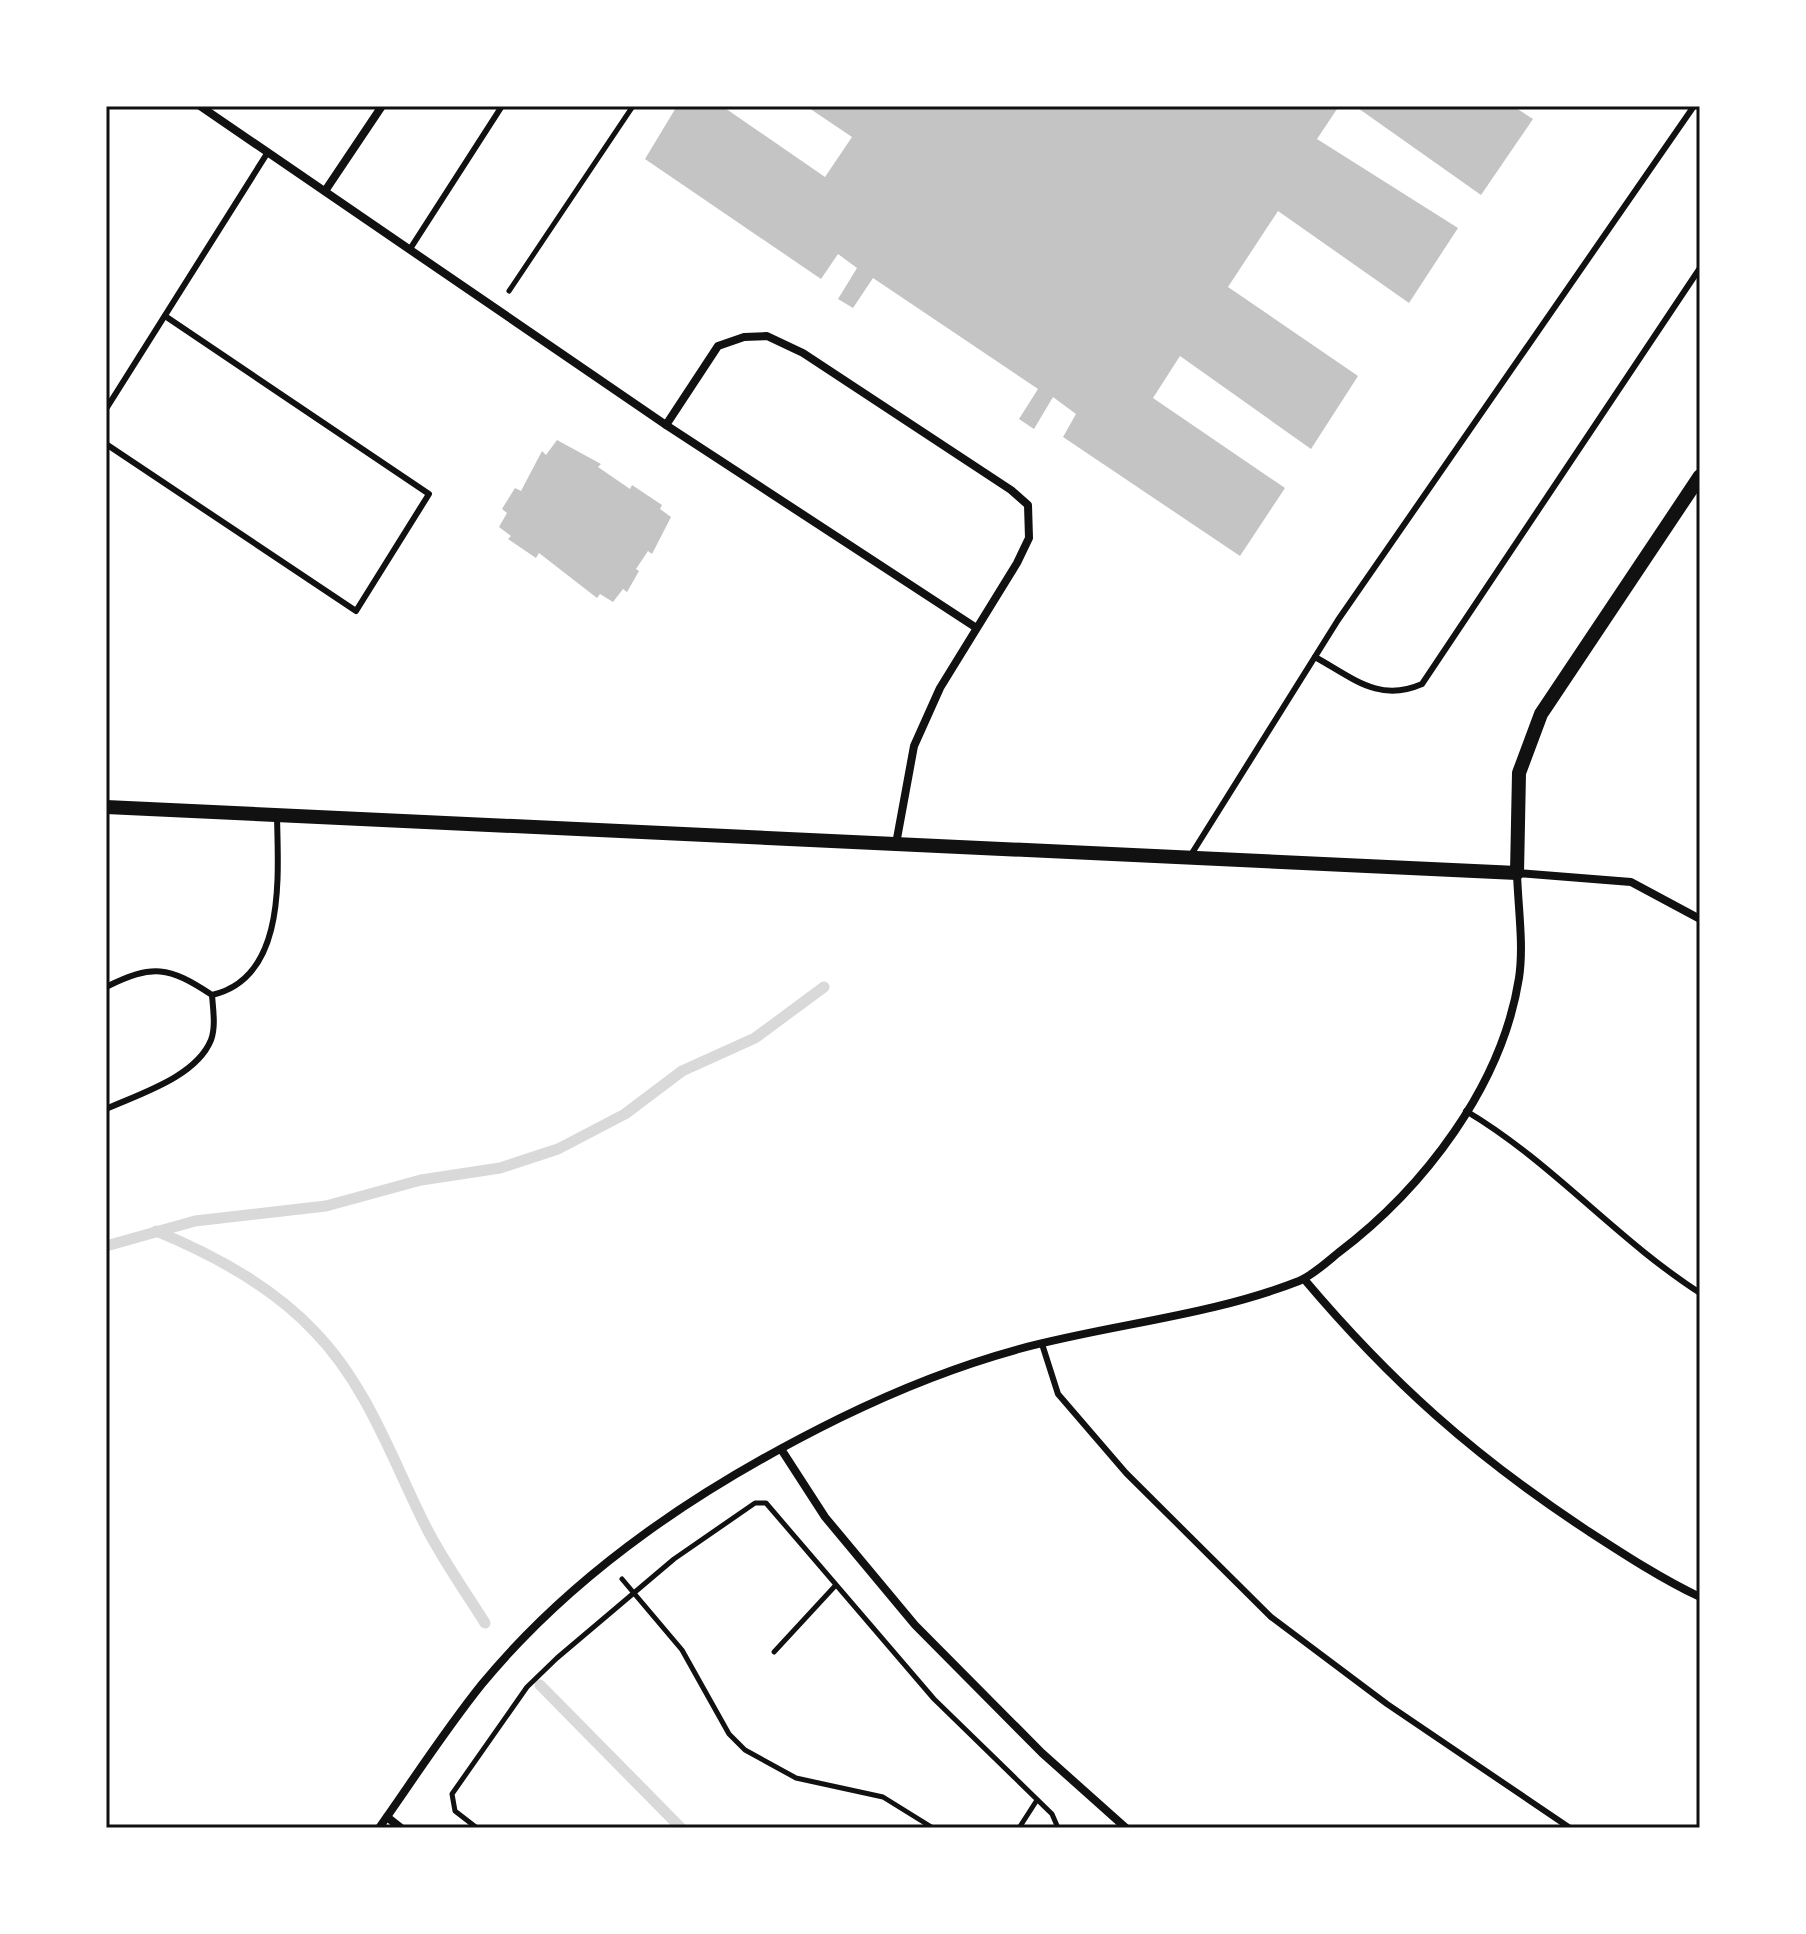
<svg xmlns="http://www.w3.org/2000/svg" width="1806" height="1934" viewBox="0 0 1806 1934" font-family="'Space Grotesk',sans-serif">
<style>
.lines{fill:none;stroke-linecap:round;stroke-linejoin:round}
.stream{stroke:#d9d9d9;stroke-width:11}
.building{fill:#c4c4c4}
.path{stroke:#111;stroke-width:5}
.service{stroke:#111;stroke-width:6}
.minor{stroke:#111;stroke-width:8}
.tertiary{stroke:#111;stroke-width:14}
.neatline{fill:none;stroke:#111;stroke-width:3}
</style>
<rect width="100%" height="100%" fill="#fff"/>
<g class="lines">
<!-- stream -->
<g class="stream">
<path d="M156 1231C212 1254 272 1286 314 1331 367 1385 392 1459 425 1525 442 1559 465 1591 485 1623"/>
<path d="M106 1246 195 1221 326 1206 421 1180 500 1168 558 1149 625 1114 682 1071 755 1038 824 987"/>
<path d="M540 1685 681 1828"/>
</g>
</g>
<!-- building -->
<g class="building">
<path d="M677 106H722L825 177 852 137 806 106H1339L1317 139 1458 228 1409 303 1278 211 1228 287 1358 376 1311 449 1180 356 1153 398 1285 488 1240 556 1063 437 1076 414 1053 397 1034 429 1019 419 1038 389 873 278 853 308 838 299 857 268 838 254 821 279 645 159Z"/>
<path d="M1355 106H1513L1533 119 1481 195Z"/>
<path d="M557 440 601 464 598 467 630 489 632 485 662 505 660 509 671 517 652 554 648 551 636 569 639 571 627 592 623 589 613 602 600 594 597 598 539 553 536 558 508 539 511 536 499 527 507 513 502 509 515 488 521 491 542 451 546 455Z"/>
</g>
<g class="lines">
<!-- path -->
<g class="path">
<path d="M509 291 633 106"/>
<path d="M622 1579 682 1650 729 1734 745 1750 796 1778 883 1797 933 1828"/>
<path d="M774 1652 835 1586"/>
<path d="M477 1828 455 1811 452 1794 527 1687 557 1658 674 1559 755 1503H766L934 1699 1052 1814 1058 1828"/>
<path d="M1019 1828 1037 1800"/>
</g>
<!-- service -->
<g class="service">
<path d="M410 249 502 106"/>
<path d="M106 409 268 152"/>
<path d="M106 444 356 611 429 494 165 316"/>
<path d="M1315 657C1353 678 1379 703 1422 684L1700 268"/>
<path d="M1189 858 1338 620 1694 106"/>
<path d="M106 987C153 964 168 966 212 995 287 978 278 875 277 816"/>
<path d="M106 1109C139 1094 196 1077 211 1040 216 1027 213 1009 212 995"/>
<path d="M1466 1111C1552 1162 1616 1239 1700 1293"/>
<path d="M1042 1344 1058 1394 1126 1473 1271 1617 1387 1704 1570 1828"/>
</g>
<!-- minor -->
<g class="minor">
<path d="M200 106 666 425 975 627"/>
<path d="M325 191 382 106"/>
<path d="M666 425 718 346 744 337 767 336 803 353 1011 490 1028 505 1029 538 1017 563 940 688 914 746 896 844"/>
<path d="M1304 1279C1391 1382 1473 1455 1585 1529 1622 1553 1660 1578 1700 1597"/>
<path d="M781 1449 825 1517 915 1625 1042 1753 1126 1828"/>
<path d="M387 1817 401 1828"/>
<path d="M379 1828C413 1780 445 1730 482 1684 578 1568 706 1484 840 1418 897 1390 957 1366 1019 1349 1112 1324 1210 1316 1299 1281 1313 1275 1326 1263 1338 1253 1424 1188 1502 1086 1519 978 1524 945 1518 907 1517 873L1631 882 1700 919"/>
</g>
<!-- tertiary -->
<path class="tertiary" d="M106 807 1517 873 1519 773 1541 714 1700 476"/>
</g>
<!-- border -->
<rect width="1806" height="1934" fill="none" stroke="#ffffff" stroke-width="216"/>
<rect x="108" y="108" width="1590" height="1718" class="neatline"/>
</svg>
